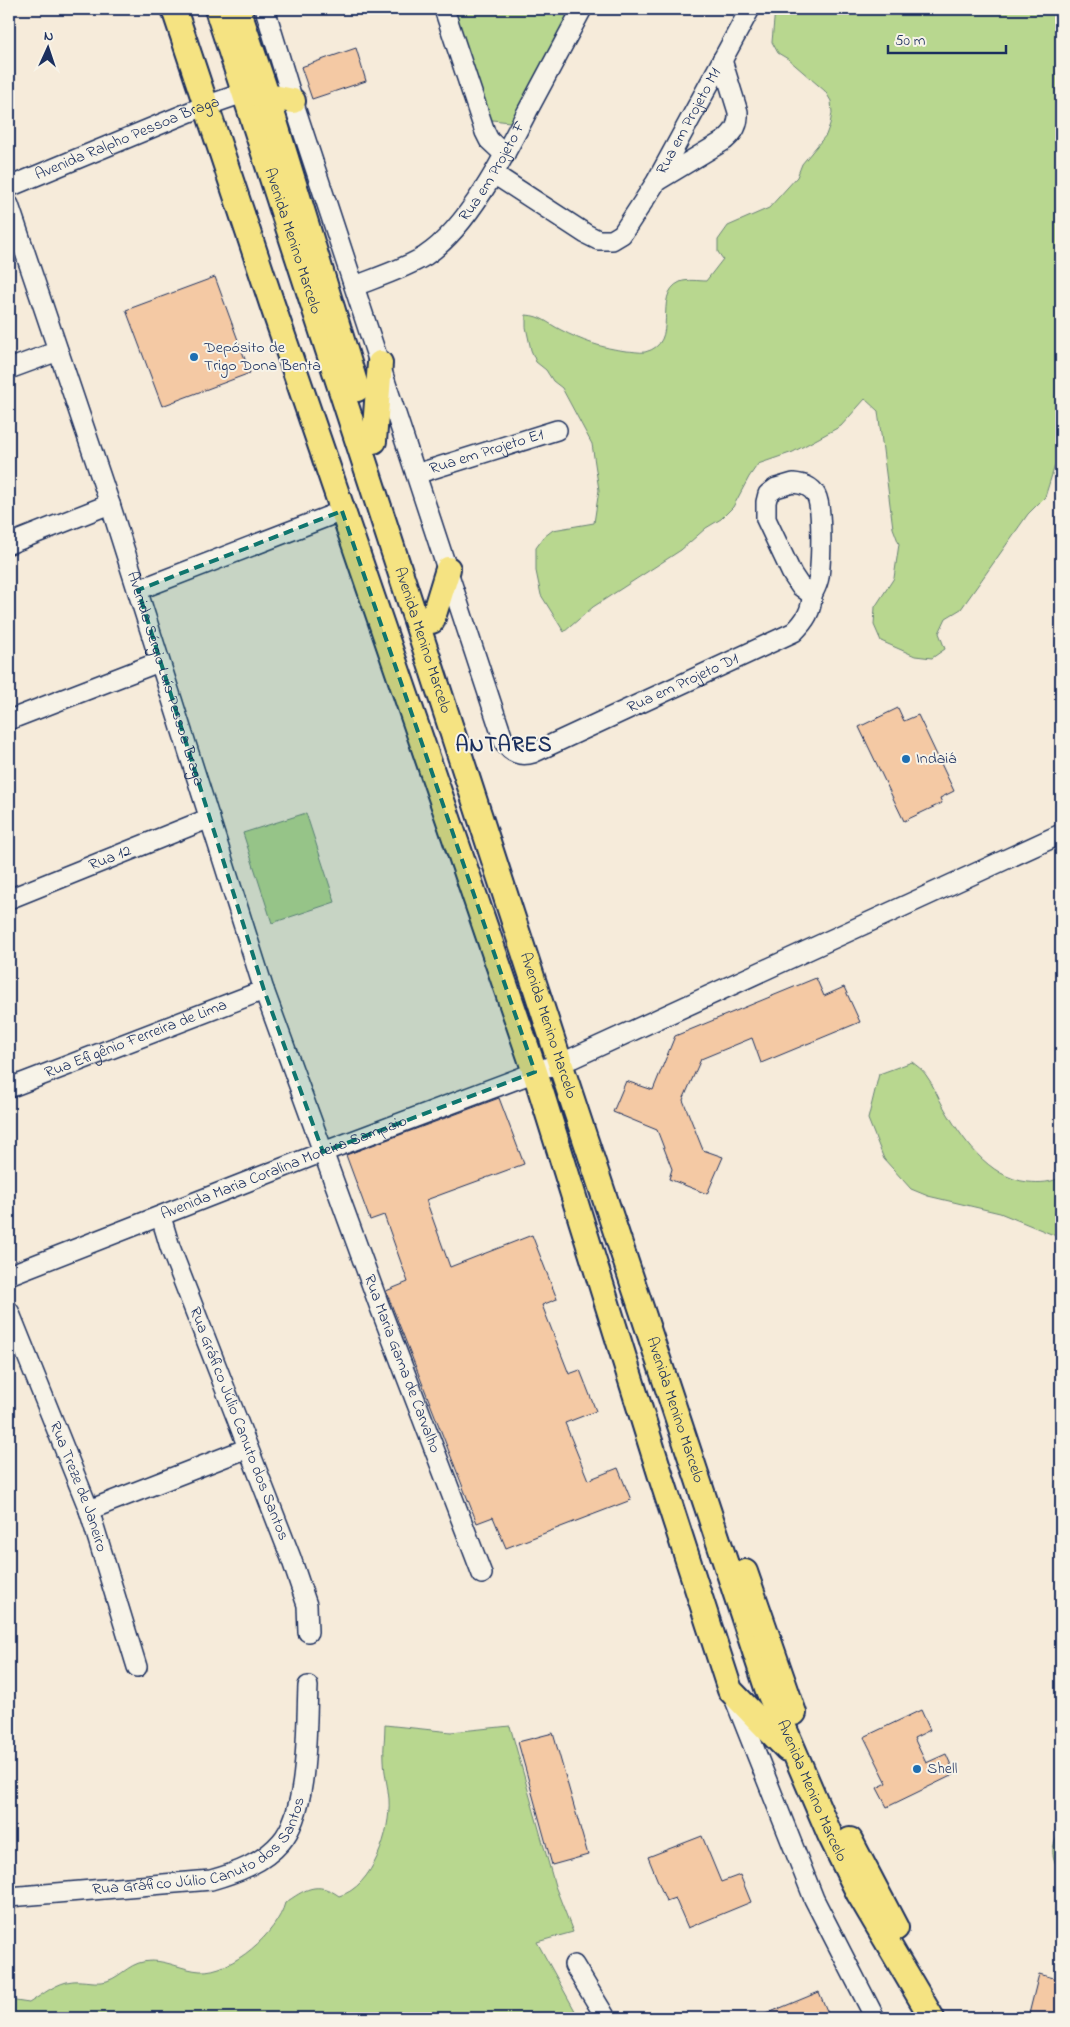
<svg xmlns="http://www.w3.org/2000/svg" width="1070" height="2027" viewBox="0 0 1070 2027" font-family="'Indie Flower',sans-serif">
<style>
.green{fill:#b8d78f;stroke:#6a8376}
.building{fill:#f4c9a4;stroke:#1b2f5e}
.lines{fill:none;stroke-linecap:round;stroke-linejoin:round}
.minor-casing{stroke:#1b2f5e;stroke-width:22}
.major-casing{stroke:#1b2f5e;stroke-width:28}
.minor{stroke:#f7f3e8;stroke-width:19}
.major{stroke:#f5e382;stroke-width:24}
.marked{fill:#0f766e;fill-opacity:0.2;stroke:#0f766e;stroke-width:4;stroke-dasharray:10 6;stroke-linejoin:round}
.poi-dot{fill:#1f6fb2;stroke:#f7f3e8;stroke-width:2}
.labels{text-anchor:middle;dominant-baseline:central;stroke-width:4;stroke-linejoin:round;paint-order:stroke}
.street-label{font-size:16px;fill:#1b2f5e;stroke:#f7f3e8}
.poi-label{font-size:16px;fill:#1b2f5e;stroke:#f7f3e8;text-anchor:start}
.district-label{font-size:21px;font-weight:bold;letter-spacing:1px;fill:#1b2f5e;stroke:#f7f3e8}
</style>
<rect width="100%" height="100%" fill="#f6ebda"/>
<filter id="ink" filterUnits="userSpaceOnUse"><feTurbulence type="fractalNoise" baseFrequency=".02" numOctaves="2"/><feDisplacementMap in="SourceGraphic" scale="10" xChannelSelector="R" yChannelSelector="G"/><feConvolveMatrix kernelMatrix="1 2 1 2 8 2 1 2 1" color-interpolation-filters="sRGB"/></filter>
<g filter="url(#ink)">
<!-- green -->
<g class="green">
<path d="M452 9 569 10 568 22 516 117 510 122 492 120 485 110Z"/>
<path d="M775 9H1061V417L1060 449 1045 497 1028 514 961 609 946 618 939 633 945 649 932 658 915 656 881 641 874 625 875 607 894 578 899 544 893 528 878 411 865 399 841 426 793 452 758 464 749 477 733 507 721 519 706 528 681 550 593 607 564 632 541 595 536 571V548L544 537 553 530 594 523 599 490 592 444 562 388 553 381 546 370 536 362 531 350 526 327V315C542 316 547 323 561 330 582 341 602 348 626 351 632 351 640 353 645 352 682 343 651 295 680 282 687 279 699 281 706 281L723 259 718 252V240L728 226 769 208 797 177 802 164 826 135 830 124 832 113 831 101 825 91 788 59 778 53 772 42Z"/>
<path d="M306 813 335 902 272 923 243 833Z"/>
<path d="M912 1062C917 1066 923 1070 926 1075 933 1084 937 1096 943 1106 961 1137 988 1178 1028 1182 1040 1183 1051 1183 1061 1177V1238L1000 1213 928 1196 911 1189 884 1159 868 1119 879 1074Z"/>
<path d="M385 1725 451 1732 510 1726 555 1886 573 1932 537 1942 579 2018H9V2000L29 2003C42 1995 57 1982 73 1981 84 1980 96 1984 107 1981 124 1975 130 1961 152 1961 168 1961 184 1970 200 1971 232 1973 277 1933 285 1903 304 1890 317 1880 339 1896 373 1887 391 1831 389 1799 388 1786 384 1773 384 1760 383 1749 385 1737 385 1725Z"/>
<path d="M1061 1828V1877C1051 1852 1049 1853 1061 1828Z"/>
</g>
<!-- building -->
<g class="building">
<path d="M356 48 366 81 312 99 301 67Z"/>
<path d="M215 277 250 373 162 406 126 310Z"/>
<path d="M898 708 904 721 918 715 954 791 940 798 942 803 904 821 859 727Z"/>
<path d="M816 978 824 996 844 987 860 1022 761 1063 752 1038 701 1059 683 1100 703 1150 723 1157 707 1194 669 1179 672 1169 657 1130 613 1112 626 1081 653 1090 675 1036Z"/>
<path d="M499 1098 524 1164 426 1200 450 1267 532 1235 557 1299 542 1305 569 1374 580 1370 596 1411 565 1423 588 1480 618 1468 631 1500 506 1548 493 1517 477 1523 386 1291 408 1282 384 1215 370 1220 346 1155Z"/>
<path d="M921 1710 930 1730 914 1738 926 1763 946 1754 955 1774 887 1807 877 1788 887 1783 864 1737Z"/>
<path d="M553 1733 588 1855 552 1865 518 1742Z"/>
<path d="M702 1836 721 1882 740 1875 751 1902 688 1928 675 1898 666 1901 648 1857Z"/>
<path d="M1039 1974 1061 1980V2018H1028Z"/>
<path d="M819 1992 830 2018H756Z"/>
</g>
<g class="lines">
<defs>
<g id="minor">
<path id="s1" d="M265 9 293 101 504 742C511 753 521 757 533 753L794 632C805 621 812 611 812 595"/>
<path d="M444 9 485 132 489 140 505 155"/>
<path id="s2" d="M494 174 586 234 598 240H612L622 234 656 182 750 9"/>
<path d="M657 181 725 140C734 132 739 125 738 112L722 60"/>
<path id="s3" d="M9 187 197 109 246 92"/>
<path id="s4" d="M9 205 110 504 264 990 379 1305 482 1574"/>
<path id="s5" d="M355 286C378 277 404 269 425 256 468 228 505 155 528 110 546 77 564 43 582 9"/>
<path d="M9 369 58 351"/>
<path id="s6" d="M416 474 557 430"/>
<path d="M793 483C803 484 811 486 816 495 823 508 821 561 819 577 818 584 815 589 812 595L800 586 792 574 766 519V502L768 494 776 488Z"/>
<path d="M9 544 110 504"/>
<path d="M138 590 342 511"/>
<path d="M9 720 159 662"/>
<path id="s7" d="M9 899 210 818"/>
<path id="s8" d="M9 1088 264 990"/>
<path id="s9" d="M161 1217 170 1247 291 1558 307 1605 308 1632"/>
<path id="s10" d="M9 1275 323 1152 573 1058 1061 834"/>
<path id="s11" d="M9 1311 89 1510 137 1667"/>
<path d="M89 1510 248 1448"/>
<path d="M733 1695 814 1899 875 2018"/>
<path id="s12" d="M9 1897 211 1880C236 1873 263 1863 281 1842 309 1810 306 1729 308 1686"/>
<path d="M574 1965 606 2018"/>
</g>
<g id="major">
<path d="M174 9 272 304 535 1072 662 1480 730 1690 787 1749"/>
<path id="s13" d="M217 9 560 1063 767 1688 830 1835 859 1894 932 2018"/>
<path d="M238 9 264 86 357 389"/>
<path d="M253 93 293 101"/>
<path d="M374 441 380 363"/>
<path d="M432 621 448 569"/>
<path d="M745 1572 794 1713"/>
<path d="M850 1840 896 1928"/>
</g>
</defs>
<!-- minor casing -->
<use href="#minor" class="minor-casing"/>
<!-- major casing -->
<use href="#major" class="major-casing"/>
<!-- minor -->
<use href="#minor" class="minor"/>
<!-- major -->
<use href="#major" class="major"/>
</g>
</g>
<!-- marked area -->
<path class="marked" d="M342 511 535 1072 323 1152 264 990 138 590Z"/>
<!-- markers -->
<g class="poi-dot">
<circle cx="194" cy="357" r="5"/>
<circle cx="906" cy="759" r="5"/>
<circle cx="917" cy="1769" r="5"/>
</g>
<g class="labels">
<!-- street labels -->
<g class="street-label">
<text stroke="none"><textPath href="#s2" startOffset="280">Rua em Projeto M1</textPath></text>
<text stroke="none"><textPath href="#s3" startOffset="128">Avenida Ralpho Pessoa Braga</textPath></text>
<text stroke="none"><textPath href="#s5" startOffset="186">Rua em Projeto F</textPath></text>
<text stroke="none"><textPath href="#s13" startOffset="244">Avenida Menino Marcelo</textPath></text>
<text stroke="none"><textPath href="#s6" startOffset="74">Rua em Projeto E1</textPath></text>
<text stroke="none"><textPath href="#s13" startOffset="664">Avenida Menino Marcelo</textPath></text>
<text stroke="none"><textPath href="#s4" startOffset="499">Avenida Sérgio Luís Pessoa Braga</textPath></text>
<text stroke="none"><textPath href="#s1" startOffset="970">Rua em Projeto D1</textPath></text>
<text stroke="none"><textPath href="#s7" startOffset="109">Rua 12</textPath></text>
<text stroke="none"><textPath href="#s13" startOffset="1069">Avenida Menino Marcelo</textPath></text>
<text stroke="none"><textPath href="#s8" startOffset="136">Rua Efigênio Ferreira de Lima</textPath></text>
<text stroke="none"><textPath href="#s10" startOffset="295">Avenida Maria Coralina Moreira Sampaio</textPath></text>
<text stroke="none"><textPath href="#s4" startOffset="1224">Rua Maria Gama de Carvalho</textPath></text>
<text stroke="none"><textPath href="#s13" startOffset="1474">Avenida Menino Marcelo</textPath></text>
<text stroke="none"><textPath href="#s9" startOffset="221">Rua Gráfico Júlio Canuto dos Santos</textPath></text>
<text stroke="none"><textPath href="#s11" startOffset="189">Rua Treze de Janeiro</textPath></text>
<text stroke="none"><textPath href="#s13" startOffset="1879">Avenida Menino Marcelo</textPath></text>
<text stroke="none"><textPath href="#s12" startOffset="208">Rua Gráfico Júlio Canuto dos Santos</textPath></text>
</g>
<!-- poi labels -->
<g class="poi-label">
<text x="204" y="348">Depósito de<tspan x="204" dy="18">Trigo Dona Benta</tspan></text>
<text x="916" y="759">Indaiá</text>
<text x="927" y="1769">Shell</text>
</g>
<!-- district labels -->
<g class="district-label">
<text x="504" y="746">ANTARES</text>
</g>
</g>
<!-- margin -->
<rect width="1070" height="2027" fill="none" stroke="#f7f3e8" stroke-width="30"/>
<rect x="15" y="15" width="1040" height="1997" fill="none" stroke="#1b2f5e" stroke-width="2" filter="url(#ink)"/>
<!-- north arrow -->
<g transform="translate(48 48) rotate(3)" stroke="#f7f3e8" stroke-width="4" paint-order="stroke">
<path d="M0-4L9 19L0 12L-9 19Z" fill="#1b2f5e"/>
<text y="-8" font-size="14" font-weight="bold" text-anchor="middle" fill="#1b2f5e">N</text>
</g>
<!-- scale -->
<path d="M888 45v8h118v-8" fill="none" stroke="#1b2f5e" stroke-width="2.5"/>
<text x="895" y="45" font-size="15" fill="#1b2f5e" stroke="#f7f3e8" stroke-width="4" paint-order="stroke">50 m</text>
</svg>
